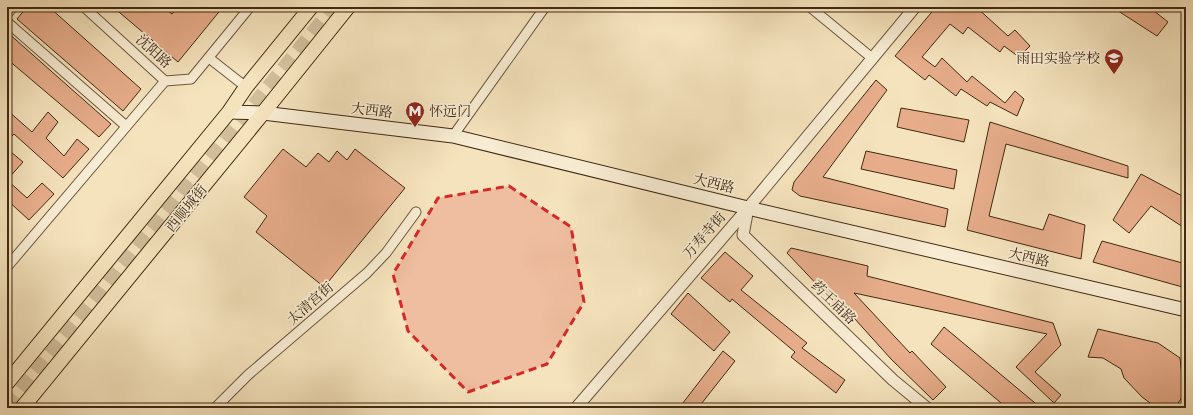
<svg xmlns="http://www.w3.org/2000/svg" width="1193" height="415" viewBox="0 0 1193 415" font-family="'EB Garamond','Noto Serif SC',serif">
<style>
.building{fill:#e7ad8b;stroke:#412912}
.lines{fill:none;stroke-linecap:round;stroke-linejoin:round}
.trunk-tunnel{stroke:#d1be9b;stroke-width:15;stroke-dasharray:15 8;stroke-linecap:butt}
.minor-casing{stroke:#6e583d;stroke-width:11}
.tertiary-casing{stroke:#6e583d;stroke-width:13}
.secondary-casing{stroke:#412912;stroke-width:15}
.primary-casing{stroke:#412912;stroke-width:16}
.minor{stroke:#f8edd4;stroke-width:9}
.tertiary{stroke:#f8edd4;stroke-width:11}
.secondary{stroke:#f8edd4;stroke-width:13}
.primary{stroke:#f5e3bd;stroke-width:14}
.marked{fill:#d62828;fill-opacity:0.2;stroke:#d62828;stroke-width:3;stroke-dasharray:8 5;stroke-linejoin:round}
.labels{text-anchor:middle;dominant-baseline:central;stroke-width:3.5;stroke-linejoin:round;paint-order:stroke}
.street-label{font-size:14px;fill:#412912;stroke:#f8edd4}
.poi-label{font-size:14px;fill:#412912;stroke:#f8edd4;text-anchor:end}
</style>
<rect width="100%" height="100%" fill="#f5e3bd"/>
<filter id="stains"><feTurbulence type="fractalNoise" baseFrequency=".005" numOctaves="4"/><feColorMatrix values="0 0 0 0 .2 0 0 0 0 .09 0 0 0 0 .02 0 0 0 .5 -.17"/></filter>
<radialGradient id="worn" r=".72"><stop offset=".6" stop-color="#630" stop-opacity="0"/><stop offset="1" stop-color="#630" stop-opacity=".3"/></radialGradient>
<!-- building -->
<g class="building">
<path d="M27 7H49L141 89 123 111 17 19Z"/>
<path d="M113 7H163L172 14 178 7H223L178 62Z"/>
<path d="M936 7H976L1008 36 1015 30 1030 46 1019 57 1004 46 1000 52 968 27 963 34 950 24 922 57 935 67 942 58 967 82 972 76 1005 103 1015 91 1024 99 1017 116 990 102 987 106 961 89 956 96 929 75 925 80 895 56Z"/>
<path d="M1112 7H1149L1168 22 1157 36Z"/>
<path d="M7 32 111 124 99 137 7 59Z"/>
<path d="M876 80 887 90 823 177 948 209 945 227 800 196 792 190 794 182Z"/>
<path d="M901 108 969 120 964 142 897 127Z"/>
<path d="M7 110 32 132 48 112 58 122 46 138 64 156 77 139 89 149 63 178 14 134 12 136 7 132Z"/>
<path d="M990 122 1128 166V178L1006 144 989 216 1043 230 1049 214 1085 225 1081 259 967 230Z"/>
<path d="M283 149 306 167 318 153 329 162 337 151 347 160 355 149 405 188 324 287 256 232 267 216 244 197Z"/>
<path d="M866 151 957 170 954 189 861 169Z"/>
<path d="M11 152 23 162 7 180 27 198 42 183 54 194 29 220 7 200V156Z"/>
<path d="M1141 174 1186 198V229L1151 206 1129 233 1113 220Z"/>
<path d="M1102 241 1186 264V288L1093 262Z"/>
<path d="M791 248 868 266 867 276 1053 323 1061 345 1035 372 1061 395 1054 403 1016 367 1047 334 854 293 910 353 912 351 946 387 933 400 891 359 845 308 842 311 787 253Z"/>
<path d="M725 252 753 276 741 290 807 343 802 348 845 380 836 393 791 357 795 352 732 299 730 302 701 278Z"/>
<path d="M688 293 730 332 714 351 671 314Z"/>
<path d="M944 327 1041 408H1007L931 344Z"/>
<path d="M1098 329 1158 343 1180 358 1184 394 1175 408H1157L1142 397 1124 378 1121 369 1103 358 1088 357Z"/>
<path d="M723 351 735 361 698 408H679Z"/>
</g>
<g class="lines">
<!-- trunk-tunnel -->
<path class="trunk-tunnel" d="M7 408 334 7"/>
<defs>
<g id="minor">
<path d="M84 7 165 81 191 79 250 7"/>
<path d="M810 7 872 58"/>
<path d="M7 14 13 7"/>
<path d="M7 22 126 126"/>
<path d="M209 58 246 87"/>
<path d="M453 136 545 7"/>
<path d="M7 267 165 81"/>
<path d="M215 408 248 375 367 273 386 253 416 212"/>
</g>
<g id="tertiary">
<path d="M748 208 743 235 893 380 927 408"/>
<path d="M576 408 748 208 915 7"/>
</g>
<path id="secondary" d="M229 112 263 113 453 136 748 208 1186 310"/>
<g id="primary">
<path d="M7 383 229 112 246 87 311 7"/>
<path d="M22 408 263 113 348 7"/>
</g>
</defs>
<!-- minor casing -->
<use href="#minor" class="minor-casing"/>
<!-- tertiary casing -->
<use href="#tertiary" class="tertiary-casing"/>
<!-- secondary casing -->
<use href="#secondary" class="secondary-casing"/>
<!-- primary casing -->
<use href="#primary" class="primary-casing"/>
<!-- minor -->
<use href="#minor" class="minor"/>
<!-- tertiary -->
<use href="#tertiary" class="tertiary"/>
<!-- secondary -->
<use href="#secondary" class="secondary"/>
<!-- primary -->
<use href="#primary" class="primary"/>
</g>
<!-- marked area -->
<path class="marked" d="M509 186 571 227 584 302 547 364 468 392 408 331 393 274 438 198Z"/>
<!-- icons -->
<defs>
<symbol id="school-pin" viewBox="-11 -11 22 30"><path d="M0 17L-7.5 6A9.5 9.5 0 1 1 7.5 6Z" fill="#8f2418" stroke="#f8edd4"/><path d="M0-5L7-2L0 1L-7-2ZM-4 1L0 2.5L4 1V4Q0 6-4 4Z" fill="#fff"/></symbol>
<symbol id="metro-pin" viewBox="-11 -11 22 30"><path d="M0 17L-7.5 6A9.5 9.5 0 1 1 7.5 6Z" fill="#8f2418" stroke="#f8edd4"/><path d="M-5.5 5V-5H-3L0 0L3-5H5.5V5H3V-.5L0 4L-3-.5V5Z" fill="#fff"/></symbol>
</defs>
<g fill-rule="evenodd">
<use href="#school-pin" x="1103" y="47" width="22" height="30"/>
<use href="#metro-pin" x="404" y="100" width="22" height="30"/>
</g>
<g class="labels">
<!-- street labels -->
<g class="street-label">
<text transform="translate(154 51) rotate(42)">沈阳路</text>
<text transform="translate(372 110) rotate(7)">大西路</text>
<text transform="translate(714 183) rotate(14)">大西路</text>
<text transform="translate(186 208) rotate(-51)">西顺城街</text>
<text transform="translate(704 235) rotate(-49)">万寿寺街</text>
<text transform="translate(1029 257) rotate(13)">大西路</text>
<text transform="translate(834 302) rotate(44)">药王庙路</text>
<text transform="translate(310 303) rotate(-41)">太清宫街</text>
</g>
<!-- poi labels -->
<g class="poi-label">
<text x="1100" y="58">雨田实验学校</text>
<text x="429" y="111" text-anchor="start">怀远门</text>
</g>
</g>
<!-- margin -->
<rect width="1193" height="415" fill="none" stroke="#f5e3bd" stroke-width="24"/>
<rect x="8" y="8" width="1177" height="399" fill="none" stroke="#412912" stroke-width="2"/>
<rect x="12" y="12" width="1169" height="391" fill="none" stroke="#412912"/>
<rect width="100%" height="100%" filter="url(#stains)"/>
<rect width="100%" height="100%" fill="url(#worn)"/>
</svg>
